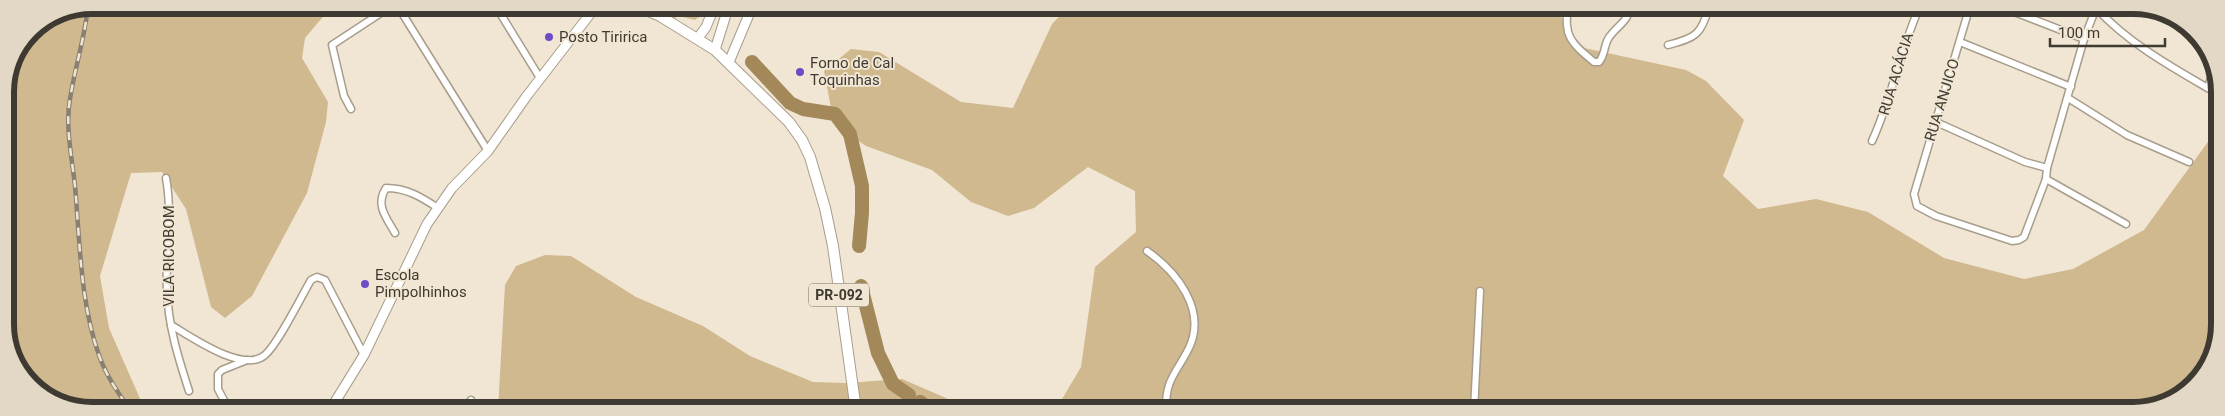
<svg xmlns="http://www.w3.org/2000/svg" width="2225" height="416" viewBox="0 0 2225 416" font-family="Roboto,sans-serif">
<style>
.green{fill:#d0b88f}
.lines{fill:none;stroke-linecap:round;stroke-linejoin:round}
.river{stroke:#a38859;stroke-width:14}
.street-casing{stroke:#a79d8b;stroke-width:9}
.secondary-casing{stroke:#a79d8b;stroke-width:11}
.primary-casing{stroke:#a79d8b;stroke-width:12}
.street{stroke:#fff;stroke-width:6}
.secondary{stroke:#fff;stroke-width:9}
.primary{stroke:#fff;stroke-width:10}
.rail-casing{stroke:#878073;stroke-width:4.5}
.rail{stroke:#f1e6d3;stroke-width:2.5;stroke-dasharray:8;stroke-linecap:butt}
.poi-dot{fill:#6d4cc5;stroke:#f1e6d3;stroke-width:2}
.labels{text-anchor:middle;dominant-baseline:central;stroke-width:4;stroke-linejoin:round;paint-order:stroke}
.shield{fill:#f1e6d3;stroke:#746e62;stroke-width:1}
.shield-label{font-size:14px;font-weight:bold;fill:#3e3a32}
.poi-label{font-size:15px;fill:#3e3a32;stroke:#f1e6d3;text-anchor:start}
.street-label{font-size:15px;fill:#3e3a32;stroke:#f1e6d3}
.rim{fill:none;stroke:#3e3a32;stroke-width:6}
</style>
<rect width="100%" height="100%" fill="#f1e6d3"/>
<!-- green -->
<g class="green">
<path d="M91 5H328L327 12 305 38 302 58 328 102 326 122 307 193 252 296 225 318 211 307 186 209 162 172 131 173 100 276 109 328 145 410H80L34 389 8 347 5 91 12 58 31 30 59 11Z"/>
<path d="M633 5H707L706 11 695 20 679 16 673 19Z"/>
<path d="M1070 5 1556 6 1575 46 1686 70 1706 81 1744 120 1723 176 1758 209 1816 199 1868 212 1944 258 2024 279 2073 269 2144 230 2218 128 2219 327 2215 331 2217 339 2191 389 2139 411H1055L1081 367 1095 267 1136 232 1135 191 1088 167 1034 208 1008 216 971 202 932 170 866 146 834 124 824 71 851 49 879 52 961 102 1013 108 1052 24Z"/>
<path d="M545 255 571 256 636 297 703 326 750 356 813 382 846 383 902 379 946 398 965 410H498L505 285 516 266Z"/>
</g>
<g class="lines">
<!-- river -->
<g class="river">
<path d="M752 62 790 103 803 109 835 114 850 134 862 186V213L859 246"/>
<path d="M861 286 878 353 893 384 909 395"/>
<path d="M920 402 931 410"/>
</g>
<defs>
<g id="street">
<path d="M397 5 488 151"/>
<path d="M495 5 540 78"/>
<path d="M1568 6C1563 36 1571 43 1594 62H1599C1605 55 1604 46 1608 39 1616 26 1629 22 1630 6"/>
<path d="M1970 6 1914 194 1917 206 1936 216 2012 241 2019 240 2024 237 2046 179 2047 168 2084 39 2096 8C2130 45 2175 69 2218 94"/>
<path d="M1999 6 2084 39"/>
<path d="M1960 42 2071 87"/>
<path d="M1668 45C1696 38 1702 34 1709 6"/>
<path d="M2208 88 2214 67"/>
<path d="M2068 98 2127 135 2189 162"/>
<path d="M351 109 344 96 332 45 393 5"/>
<path d="M1936 122 2025 162 2047 168"/>
<path d="M1872 141C1892 98 1900 50 1920 6"/>
<path d="M166 178C173 216 165 252 167 290 168 325 178 357 189 391"/>
<path d="M2046 179 2126 224"/>
<path d="M395 233C386 217 375 205 386 188 407 188 421 197 438 208"/>
<path d="M1147 251C1177 272 1207 310 1189 348 1176 374 1165 379 1166 411"/>
<path d="M171 325C190 336 243 374 265 355 278 344 301 297 311 280L317 277 325 280 364 355"/>
<path d="M229 410 218 389V374L222 370 247 360"/>
<path d="M463 410 471 400"/>
<path d="M1474 411 1480 291"/>
</g>
<g id="secondary">
<path d="M2096 8 2097 6"/>
<path d="M698 38 706 27 715 5"/>
<path d="M715 50 729 5"/>
<path d="M729 62 753 5"/>
<path d="M330 410 364 355 427 224 452 188 488 151 526 97 597 5"/>
</g>
<path id="primary" d="M634 5 660 16 715 50 789 122 802 140 810 157 825 208 833 246 856 410"/>
</defs>
<!-- street casing -->
<use href="#street" class="street-casing"/>
<!-- secondary casing -->
<use href="#secondary" class="secondary-casing"/>
<!-- primary casing -->
<use href="#primary" class="primary-casing"/>
<!-- street -->
<use href="#street" class="street"/>
<!-- secondary -->
<use href="#secondary" class="secondary"/>
<!-- primary -->
<use href="#primary" class="primary"/>
<defs>
<path id="rail" d="M88 6C85 37 75 67 70 99 65 126 72 158 75 186 80 242 80 304 100 358 107 377 119 394 130 410"/>
</defs>
<!-- rail casing -->
<use href="#rail" class="rail-casing"/>
<!-- rail -->
<use href="#rail" class="rail"/>
</g>
<!-- markers -->
<g class="poi-dot">
<circle cx="549" cy="37" r="5"/>
<circle cx="800" cy="72" r="5"/>
<circle cx="365" cy="284" r="5"/>
</g>
<g class="labels">
<!-- shield labels -->
<rect class="shield" x="809" y="283.5" width="60" height="23" rx="4"/>
<g class="shield-label">
<text x="839" y="295">PR-092</text>
</g>
<!-- poi labels -->
<g class="poi-label">
<text x="559" y="37">Posto Tiririca</text>
<text x="810" y="63">Forno de Cal<tspan x="810" dy="17">Toquinhas</tspan></text>
<text x="375" y="275">Escola<tspan x="375" dy="17">Pimpolhinhos</tspan></text>
</g>
<!-- street labels -->
<g class="street-label">
<text transform="translate(1896 74) rotate(-73)">RUA ACÁCIA</text>
<text transform="translate(1942 100) rotate(-73)">RUA ANJICO</text>
<text transform="translate(169 256) rotate(-90)">VILA RICOBOM</text>
</g>
</g>
<!-- crop -->
<path d="M0 0H2225V416H0ZM92 14H2133A78 78 0 0 1 2211 92V324A78 78 0 0 1 2133 402H92A78 78 0 0 1 14 324V92A78 78 0 0 1 92 14Z" fill="#e3d8c6" fill-rule="evenodd"/>
<path class="rim" d="M92 14H2133A78 78 0 0 1 2211 92V324A78 78 0 0 1 2133 402H92A78 78 0 0 1 14 324V92A78 78 0 0 1 92 14Z"/>
<!-- scale -->
<path d="M2050 38v8h115v-8" fill="none" stroke="#3e3a32" stroke-width="2.5"/>
<text x="2058" y="38" font-size="15" fill="#3e3a32" stroke="#f1e6d3" stroke-width="4" paint-order="stroke">100 m</text>
</svg>
